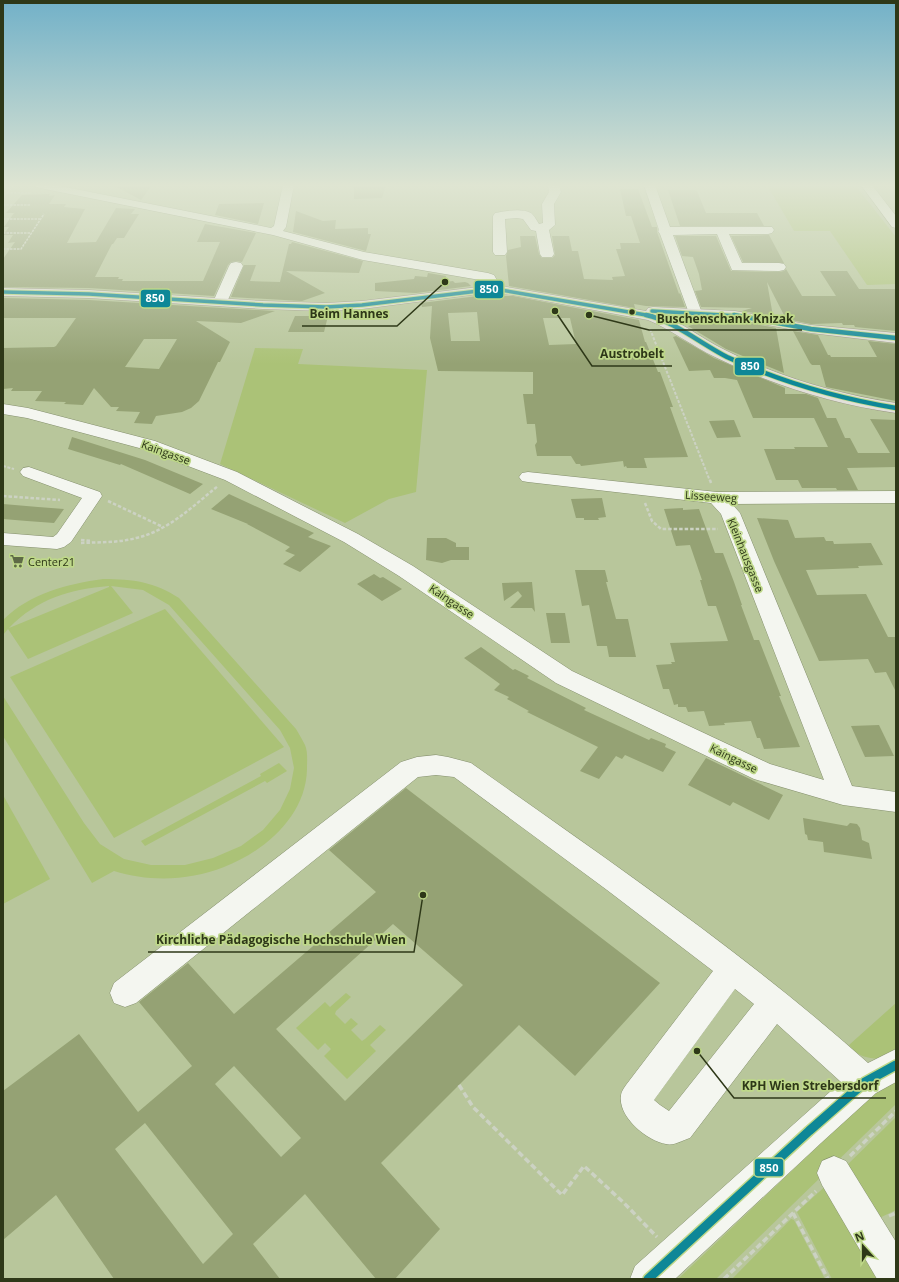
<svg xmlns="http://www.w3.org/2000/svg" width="899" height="1282" viewBox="0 0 899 1282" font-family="'Open Sans',sans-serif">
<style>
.green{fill:#abc277;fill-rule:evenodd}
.building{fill:#95a274;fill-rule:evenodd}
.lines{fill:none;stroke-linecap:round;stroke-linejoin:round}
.minor-casing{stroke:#848f6d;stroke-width:1}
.major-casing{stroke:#999683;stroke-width:1}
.path-far3{stroke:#ccd2c3;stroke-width:1.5;stroke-dasharray:2.5 1;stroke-linecap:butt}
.path-far2{stroke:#ccd2c3;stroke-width:2;stroke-dasharray:3 1.5;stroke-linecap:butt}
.path-far1{stroke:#ccd2c3;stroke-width:2.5;stroke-dasharray:3.5 2;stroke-linecap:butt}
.path{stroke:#ccd2c3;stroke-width:3.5;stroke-dasharray:6 3;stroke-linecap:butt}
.minor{fill:#f4f6f0;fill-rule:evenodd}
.major{fill:#e2e0da;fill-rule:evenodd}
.bus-1-far2-casing{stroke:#bed889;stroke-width:5.5}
.bus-1-far1-casing{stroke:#bed889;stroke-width:6}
.bus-1-casing{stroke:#bed889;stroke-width:12}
.bus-1-far2{stroke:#0e8797;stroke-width:3.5}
.bus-1-far1{stroke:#0e8797;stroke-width:4.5}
.bus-1{stroke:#0e8797;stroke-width:9}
.bus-dot{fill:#2e3818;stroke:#bed889;stroke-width:1.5}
.labels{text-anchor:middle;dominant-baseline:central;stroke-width:3.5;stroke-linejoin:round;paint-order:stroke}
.street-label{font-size:11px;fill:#2e3818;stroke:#bed889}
.poi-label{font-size:11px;fill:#2e3818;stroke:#bed889;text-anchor:start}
.leader{fill:none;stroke:#2e3818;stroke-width:1.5}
.callout-dot{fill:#2e3818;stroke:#bed889;stroke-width:1.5}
.callout-label{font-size:12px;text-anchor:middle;font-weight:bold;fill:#2e3818;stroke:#bed889;stroke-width:3.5;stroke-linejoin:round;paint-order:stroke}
.line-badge{stroke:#bed889;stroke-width:1.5}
.badge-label{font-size:11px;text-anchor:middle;font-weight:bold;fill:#fff}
</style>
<rect width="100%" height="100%" fill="#b8c69b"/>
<!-- green -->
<g class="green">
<path d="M767 185H855L896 237V284L867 285 830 231H794Z"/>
<path d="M255 348 303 349 298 364 427 370 416 492 389 499 345 523 220 464Z"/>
<path d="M103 579C134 579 154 582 179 598L296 729C299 734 302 739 305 745 308 752 307 761 307 769 306 816 265 851 224 867 189 881 149 882 114 871L92 883 3 736V696L84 823 100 844 124 859 151 865H185L213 858 241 846 263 830 280 810 290 789 294 768 290 748 280 730 169 605 143 590 111 586 133 613 28 659 8 629 3 635V620C30 593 68 584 103 579ZM109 586V587L9 628C37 599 70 589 109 586Z"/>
<path d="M165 609 284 747 114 838 10 677Z"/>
<path d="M279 763 287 771 267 783 265 781 145 846 141 841 261 776 260 774Z"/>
<path d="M3 795 50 879 3 904Z"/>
<path d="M346 993 351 997 336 1011 335 1014 345 1024 351 1018 358 1024 351 1030 362 1041 365 1039 380 1025 386 1030 370 1045 376 1051 347 1079 324 1056 331 1049 325 1043 318 1050 296 1028 325 1002 330 1007Z"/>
<path d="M896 1003V1050L883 1059C868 1058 859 1058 849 1045Z"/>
<path d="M896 1076V1104L716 1279H678L881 1086Z"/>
<path d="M896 1117V1210L871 1222 840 1172Z"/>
<path d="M830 1182 889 1279H832L797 1212Z"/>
<path d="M791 1219 794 1220 825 1279H732Z"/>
</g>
<!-- building -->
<g class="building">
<path d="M113 185H152L141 200Z"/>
<path d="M354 185H386L382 198 354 199Z"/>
<path d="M620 189H638L652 227H657V232L679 294 680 293 685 307 646 306 634 304 635 308 509 286 506 256 508 250 521 247 520 236H535L539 254 542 258H552L555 255 552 236H569L572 251H578L584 279 613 280 612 277 625 276 616 249H621L620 243H640L631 216H626Z"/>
<path d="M668 190H694L697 191 706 213H757L764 226H680Z"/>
<path d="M50 194 49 196 55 195 49 204H66L64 207 85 209 67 243 96 242 116 208 135 209 131 214H139L124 238H117L113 244H112L95 277H119L118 279H123L122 281H203L220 242H197L205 224 256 233 242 262 236 261 231 262 228 265 214 296 89 288 3 287V259L15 242 8 243 13 235H3L9 227H4L14 213H6L22 195Z"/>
<path d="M264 203 258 224 215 215 219 204Z"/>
<path d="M296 211 323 221 336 220 335 229 368 228V234H371L366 251 293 232Z"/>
<path d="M769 235 784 263 743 262 731 236Z"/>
<path d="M675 236H716L731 271 779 272 784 271 786 269 802 296H836L820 271H847L859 289H896V331L855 327 854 325H843L842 323 811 324 786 319 767 282 773 316 742 311 752 308 701 307 695 291 702 290 699 274 693 257 682 256Z"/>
<path d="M292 242 363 261 359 273 286 271 325 293 302 301 231 297 244 265H256L250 281 280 282 289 244H291Z"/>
<path d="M428 273 446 276 445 282 453 281 455 283 465 282 468 283 471 286 416 293 375 291V283L414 279 415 276 427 277Z"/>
<path d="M478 296H513L639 320 645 342H646L658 372H660L673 407H670L688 457 644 458 647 468H627L626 466 624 467 623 461 581 466 580 464H576L571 456H537L535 445 537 442 535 424H527L523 394H533V372L438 371 430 338 432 306 422 307 421 303ZM477 312 480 341H451L448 313ZM543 318H570L576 344 549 345Z"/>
<path d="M3 298 89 300 275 311 241 323 196 321 230 342 220 362H218L199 401 191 408 182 412 156 416 152 424 134 423 140 412 116 411 119 407H111L94 388 83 405 64 404 66 402 35 401 42 391H11L13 388 3 389V348L54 347 56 346 76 318H3ZM144 339H177L159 369 125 367Z"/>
<path d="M295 316H328L324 332H288Z"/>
<path d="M712 320H735L776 328 784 373 726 349 688 326Z"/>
<path d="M793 331 818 335 828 355H830L831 357H877L868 341 896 344V401L826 387 820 365H812L810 363Z"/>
<path d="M676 336 714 358 785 388V394H806L818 398 827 418H753L737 380 725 378H714L710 370 689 371 673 337Z"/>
<path d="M814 418H836L845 438H850L858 453H890L870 419 896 420V467L847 468 858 490H837L836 488H802L798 480H776L764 449H795L794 447H828Z"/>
<path d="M734 420 741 437 717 438 709 421Z"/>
<path d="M72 437 145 460 203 484 190 494 121 464 120 465 68 449Z"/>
<path d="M229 494 314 533 308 537 331 546 300 572 283 564 295 555 285 551 290 547 247 524H248L211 509Z"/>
<path d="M602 498 606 517 598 518 599 520H584V518H576L571 499Z"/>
<path d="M3 504 38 507 64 509 54 523 27 521 3 519Z"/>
<path d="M683 508V510L699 509 715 553H723L734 582 742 605H741L754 640H759L781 696H779L800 747 764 749 760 738H757L751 721 724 723 725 725 709 726 704 711 688 712 686 707H678V704L674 705 669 689H663L656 665 672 664 671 662H675L670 643 728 641 716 606H708L700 580H702L690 545 676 546 664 509Z"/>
<path d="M757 518 788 520 795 538 824 537 826 541H833L834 544 871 543 883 565 858 566 859 568 806 570 817 595 866 594 888 637H896V692L886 672 875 673 868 659 819 661 774 561Z"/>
<path d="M427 538H446L456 543V547H469V560H451L442 563 426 560Z"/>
<path d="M575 570H605L608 582H606L616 619H628L636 657H609L607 646H597L589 605 582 606Z"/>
<path d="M374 574 380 578 383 577 402 589 382 601 357 584Z"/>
<path d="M502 583 532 582 535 612 532 608H510L522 596 518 591 504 601Z"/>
<path d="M546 613H565L570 643H551Z"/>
<path d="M481 647 513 670 515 669 529 676 527 678 586 708 584 710 649 740 651 738 666 744 665 747 676 752 663 772 625 755 622 759 616 756 599 779 580 771 598 747 527 712 529 711 507 699 509 697 494 690 500 684 464 658Z"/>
<path d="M879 725 894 756 865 757 851 726Z"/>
<path d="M706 758 783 795 769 820 733 802 730 806 688 785Z"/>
<path d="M406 788 660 983 575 1076 519 1025 381 1163 440 1229 395 1279H376L305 1194 253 1244 280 1279H114L56 1195 3 1240V1091L79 1034 138 1112 192 1066 139 1002 188 963 234 1014 376 892 329 850ZM393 924 463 985 345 1101 276 1029ZM234 1066 301 1138 281 1157 215 1084ZM145 1123 233 1234 203 1264 115 1149Z"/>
<path d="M803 818 847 826 850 823 857 824 860 828 862 840 869 843 872 859 824 852 823 842 808 840 807 835 805 834Z"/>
</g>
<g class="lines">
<defs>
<g id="minor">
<path d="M34 185H55L271 228 274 226 283 185H294L286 227 283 231 364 252 488 273 494 275 502 289 500 292 495 293 490 292 484 281 480 280 363 260 273 235 40 188 36 187Z"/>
<path d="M548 185H559L561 192 554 204 555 225 549 230 554 254 552 257H542L540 254 536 231 531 230 523 219 517 218 505 219 507 252 505 255H495L493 252V216L495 213C505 211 522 208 531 213 534 215 537 221 539 224L543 223 542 204 549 192Z"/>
<path d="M644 185H655L670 227H772L774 230 772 233 768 234H729L742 263H779L784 264 786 267 784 270 779 271 732 270 717 234 673 235 702 313 700 316 695 317 690 316 660 234 658 231 659 230Z"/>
<path d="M861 185H872L896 216V228L892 227Z"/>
<path d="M236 262 241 263 243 266 227 302 225 305 220 306 215 305 213 302 229 266 231 263Z"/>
<path d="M3 404 28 408 155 441 237 472 358 534 413 566 572 671 770 764 824 780 721 514 711 503 528 482 522 481 519 477 522 473 528 472 717 492 896 491V503L732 504 740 513 852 786 896 792V812L843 805 754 779 556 683 399 576 344 542 225 480 143 449 27 418 3 414Z"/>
<path d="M29 467 100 492 102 496 71 542 64 547 57 549 3 545V533L53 537 57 534 82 498 23 476 20 472 23 468Z"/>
<path d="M436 755 448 757 471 763C606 859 744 952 868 1063L896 1049V1082L876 1093 821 1143 675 1279H630L635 1266 841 1082 777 1024 690 1138C683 1140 674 1146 666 1144 647 1141 618 1117 621 1096 621 1092 624 1088 626 1085L713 971 607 890 454 777 436 775 418 777 136 1003 125 1007 114 1003 110 993 114 983 401 762 417 757ZM735 989 754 1004 669 1111 660 1105 654 1100Z"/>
<path d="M834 1156 846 1161 896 1242V1279H877L822 1185 817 1173 822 1161Z"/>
</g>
<path id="major" d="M495 285 646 311 648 308 653 307 735 311 811 325 896 333V343L811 333 735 319 664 316C686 325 704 340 725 350 779 377 837 394 896 403V413C833 404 772 385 715 357 692 346 672 330 648 320L513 295 495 293 478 294 362 309 326 311 263 309 89 298 3 296V288L89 290 263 301 326 303 362 301Z"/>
</defs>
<!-- minor casing -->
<use href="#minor" class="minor-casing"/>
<!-- major casing -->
<use href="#major" class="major-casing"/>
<!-- path-far3 -->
<g class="path-far3">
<path d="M7 193H31"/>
<path d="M3 198 13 185"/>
<path d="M3 205H30"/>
<path d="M3 219H40"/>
<path d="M3 233H31"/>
<path d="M3 249H21L44 214"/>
</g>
<!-- path-far2 -->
<g class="path-far2">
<path d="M650 329 710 481"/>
<path d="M3 466 14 469"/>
</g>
<!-- path-far1 -->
<g class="path-far1">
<path d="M710 480 711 483"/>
<path d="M3 496 60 500"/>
<path d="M108 501 163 527"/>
<path d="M645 503 652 521 661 529H718"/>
<path d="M81 540 92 541"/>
<path d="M81 543C99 542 118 543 136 538 168 531 193 506 218 486"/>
</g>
<!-- path -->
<g class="path">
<path d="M459 1085 473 1107 562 1195 584 1166 624 1203 657 1237"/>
<path d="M850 1156 896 1111"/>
<path d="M793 1213 828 1279"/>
<path d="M889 1216 896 1213"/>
<path d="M724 1279 816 1191"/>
</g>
<!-- minor -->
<use href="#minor" class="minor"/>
<!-- major -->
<use href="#major" class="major"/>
<defs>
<g id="bus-1-far2">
<path d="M3 292 89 294 263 305 326 307 362 305 495 289 652 316"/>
<path d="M652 311 740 316"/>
</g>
<g id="bus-1-far1">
<path d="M646 315C672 320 703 345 727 357 781 382 837 398 896 408"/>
<path d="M734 315 811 329 896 338"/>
</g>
<path id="bus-1" d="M648 1279 809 1131 865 1082 896 1065"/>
</defs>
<!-- bus-1-far2 casing -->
<use href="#bus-1-far2" class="bus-1-far2-casing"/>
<!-- bus-1-far1 casing -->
<use href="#bus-1-far1" class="bus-1-far1-casing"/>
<!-- bus-1 casing -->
<use href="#bus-1" class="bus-1-casing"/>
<!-- bus-1-far2 -->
<use href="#bus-1-far2" class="bus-1-far2"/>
<!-- bus-1-far1 -->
<use href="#bus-1-far1" class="bus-1-far1"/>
<!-- bus-1 -->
<use href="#bus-1" class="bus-1"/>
</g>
<!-- sky -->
<linearGradient id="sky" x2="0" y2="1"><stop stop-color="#72b1c8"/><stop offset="0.51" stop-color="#dfe5d2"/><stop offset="1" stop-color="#dfe5d2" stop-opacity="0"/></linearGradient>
<rect width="899" height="364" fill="url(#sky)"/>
<!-- icons -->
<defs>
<symbol id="supermarket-bare" viewBox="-9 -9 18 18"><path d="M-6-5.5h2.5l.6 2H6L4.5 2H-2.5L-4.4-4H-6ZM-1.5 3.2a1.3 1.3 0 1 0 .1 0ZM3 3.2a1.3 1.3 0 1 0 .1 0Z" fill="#5e6a46" stroke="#bed889" stroke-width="2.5" paint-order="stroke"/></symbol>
</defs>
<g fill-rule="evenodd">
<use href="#supermarket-bare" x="7" y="551" width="20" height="20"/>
</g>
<!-- markers -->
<circle class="bus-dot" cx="632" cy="312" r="3.5"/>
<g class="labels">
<!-- street labels -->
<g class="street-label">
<text transform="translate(166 452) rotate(20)">Kaingasse</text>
<text transform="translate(711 496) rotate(4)">Lisseeweg</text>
<text transform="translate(746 555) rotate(68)">Kleinhausgasse</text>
<text transform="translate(452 601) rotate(34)">Kaingasse</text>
<text transform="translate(734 758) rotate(26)">Kaingasse</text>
</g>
<!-- poi labels -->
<g class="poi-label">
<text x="28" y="561">Center21</text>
</g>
</g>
<!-- callouts -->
<path class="leader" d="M445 282L397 326H302M589 315L649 330H802M555 311L592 366H672M423 895L414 952H148M697 1051L734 1098H886"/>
<g class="callout-dot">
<circle cx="445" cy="282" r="4"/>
<circle cx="589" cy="315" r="4"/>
<circle cx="555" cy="311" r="4"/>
<circle cx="423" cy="895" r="4"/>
<circle cx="697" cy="1051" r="4"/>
</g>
<g class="callout-label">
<text x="349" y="318">Beim Hannes</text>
<text x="725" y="323">Buschenschank Knizak</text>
<text x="632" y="358">Austrobelt</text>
<text x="281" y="944">Kirchliche Pädagogische Hochschule Wien</text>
<text x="810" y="1090">KPH Wien Strebersdorf</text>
</g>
<g class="line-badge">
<rect x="474" y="280" width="30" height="19" rx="4" fill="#0e8797"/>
<rect x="140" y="289" width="31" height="19" rx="4" fill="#0e8797"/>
<rect x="734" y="357" width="31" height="19" rx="4" fill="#0e8797"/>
<rect x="754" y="1158" width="30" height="19" rx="4" fill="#0e8797"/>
</g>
<g class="badge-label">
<text x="489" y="293">850</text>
<text x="155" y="302">850</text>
<text x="750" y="370">850</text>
<text x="769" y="1172">850</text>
</g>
<!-- border -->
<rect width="899" height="1282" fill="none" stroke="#2e3818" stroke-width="8"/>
<!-- north arrow -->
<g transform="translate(863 1246) rotate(339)" stroke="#bed889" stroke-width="3" paint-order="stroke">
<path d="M0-3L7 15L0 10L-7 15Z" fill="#2e3818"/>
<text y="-6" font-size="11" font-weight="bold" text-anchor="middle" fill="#2e3818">N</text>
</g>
</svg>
